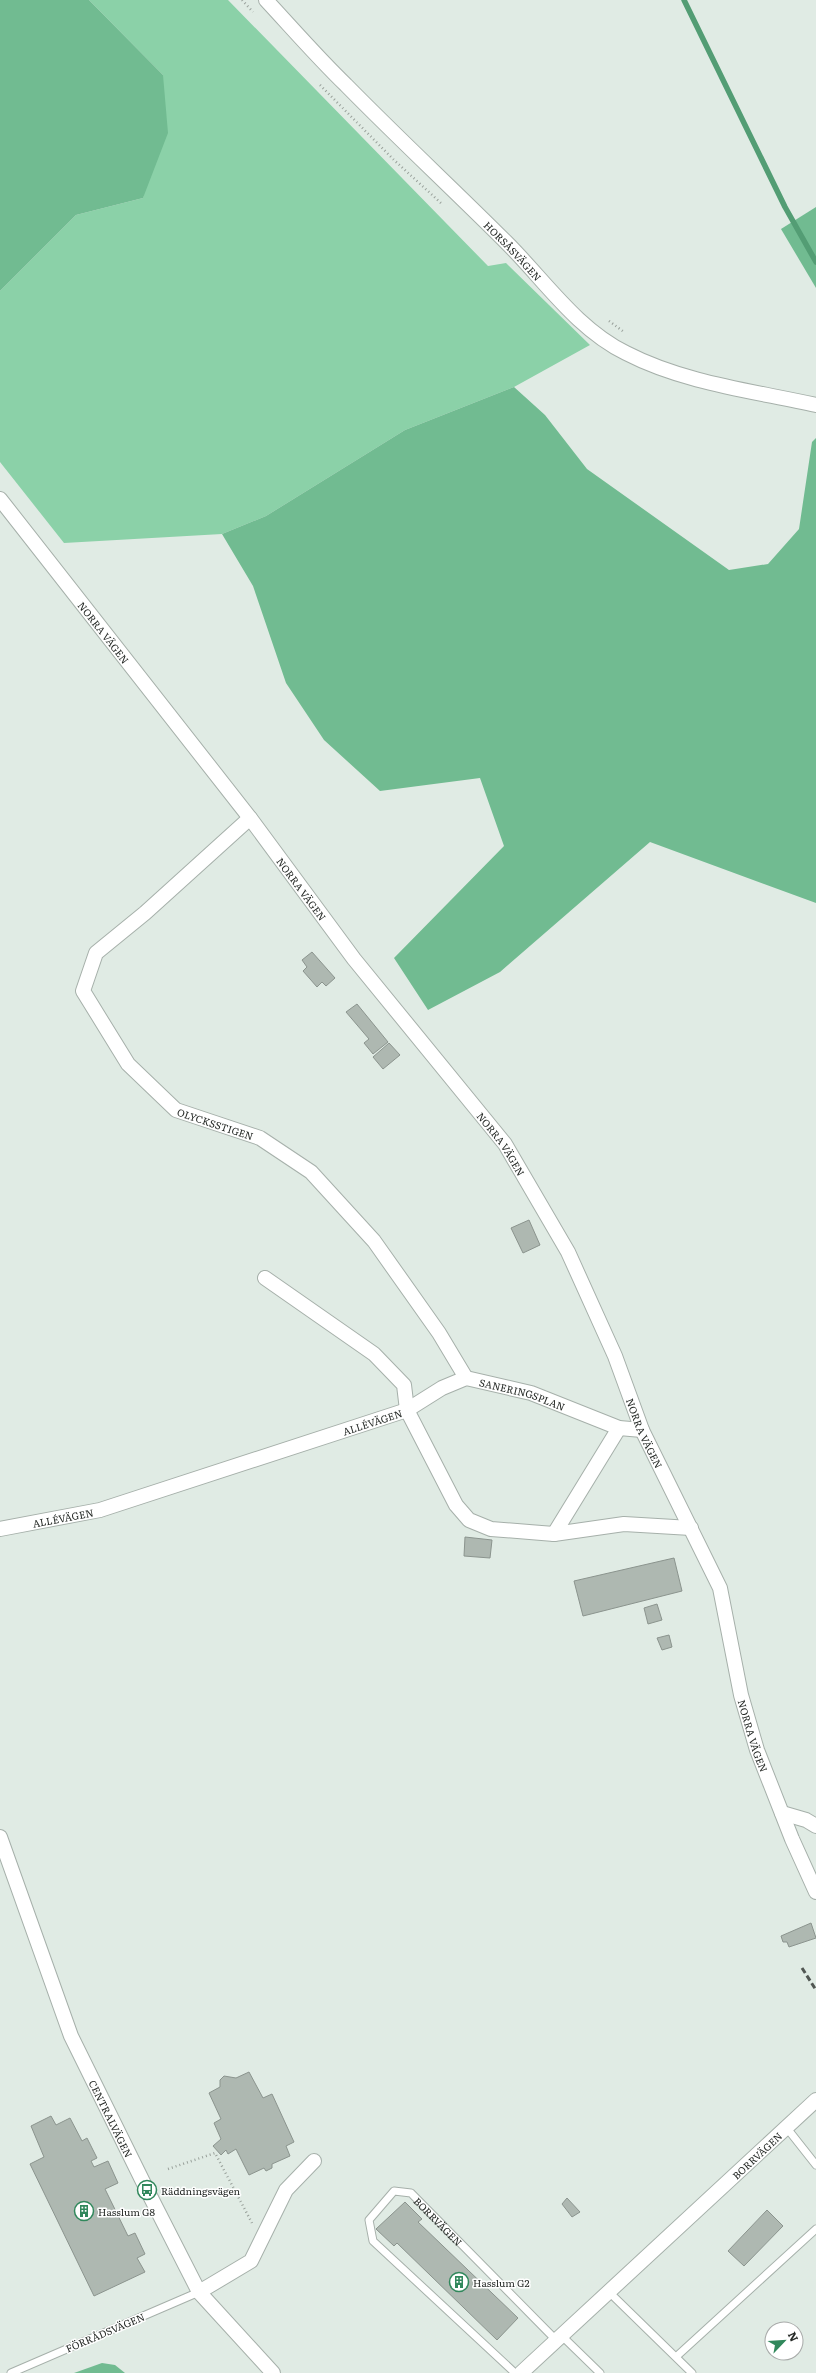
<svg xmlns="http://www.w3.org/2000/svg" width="816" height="2373" viewBox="0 0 816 2373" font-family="Literata,serif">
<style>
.green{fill:#8bd1a8}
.forest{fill:#71bb91}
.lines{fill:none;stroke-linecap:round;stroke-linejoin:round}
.stream{stroke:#539d74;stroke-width:5.5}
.building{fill:#aeb8b1;stroke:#8b948e}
.lane-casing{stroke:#a6b0aa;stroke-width:9}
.street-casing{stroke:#a6b0aa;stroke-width:16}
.path{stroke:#99a19b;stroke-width:2.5;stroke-dasharray:1 3;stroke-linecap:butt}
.lane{stroke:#fff;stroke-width:7}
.street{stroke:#fff;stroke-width:14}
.rail{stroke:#515753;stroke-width:3;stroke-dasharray:6 3;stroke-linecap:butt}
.labels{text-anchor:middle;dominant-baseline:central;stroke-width:3;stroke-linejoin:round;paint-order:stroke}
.street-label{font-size:10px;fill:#262a27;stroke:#fff}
.poi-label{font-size:10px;fill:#262a27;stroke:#fff;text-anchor:start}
</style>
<rect width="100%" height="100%" fill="#e0ebe4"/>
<!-- green -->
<path class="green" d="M89 0H228L488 266 506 263 590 345 514 387 405 430 266 516 222 534 64 543 0 462V291L76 215 143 198 163 75Z"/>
<!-- forest -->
<g class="forest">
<path d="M0 0H89L163 75 168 133 143 198 76 215 0 291Z"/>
<path d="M816 207V288L781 229Z"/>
<path d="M514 387 545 415 587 469 729 570 768 564 799 529 812 442 816 438V903L650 842 500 972 428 1010 394 958 504 846 480 778 380 791 324 740 286 683 253 586 222 534 266 516 405 430Z"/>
<path d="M102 2363 115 2365 125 2373H74Z"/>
</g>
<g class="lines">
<!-- stream -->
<path class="stream" d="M684 0 785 207 816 262"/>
</g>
<!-- building -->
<g class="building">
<path d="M312 952 335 978 326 986 322 982 317 987 303 971 307 967 302 960Z"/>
<path d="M357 1004 388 1042 373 1054 364 1043 369 1039 346 1012Z"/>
<path d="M389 1043 400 1055 383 1069 373 1057Z"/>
<path d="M529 1220 540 1245 523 1253 511 1228Z"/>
<path d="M465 1537 492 1540 490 1558 464 1556Z"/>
<path d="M674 1558 682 1591 583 1616 574 1581Z"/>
<path d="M657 1604 662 1620 648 1624 644 1608Z"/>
<path d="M669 1635 672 1647 662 1650 657 1638Z"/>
<path d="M811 1923 816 1938 789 1947 787 1942H783L781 1936Z"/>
<path d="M249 2072 263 2098 272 2094 294 2142 286 2146 290 2156 272 2164V2168L266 2171 264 2168 249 2175 236 2149 228 2154 226 2150 221 2155 213 2146 221 2139 214 2123 221 2119 209 2093 220 2087V2080L224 2076 236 2078Z"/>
<path d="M51 2116 56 2125 70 2118 82 2141 87 2138 97 2158 91 2161 94 2167 108 2161 118 2183 105 2189 128 2236 135 2233 145 2254 137 2258 145 2272 94 2296 30 2164 44 2157 31 2126Z"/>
<path d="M567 2198 580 2212 572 2217 562 2204Z"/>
<path d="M405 2202 422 2219 418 2222 518 2318 497 2340 397 2243 394 2246 376 2229Z"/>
<path d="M767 2210 783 2226 744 2266 728 2251Z"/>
</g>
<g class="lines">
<defs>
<g id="lane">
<path d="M786 2127 816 2165"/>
<path d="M609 2292 692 2373"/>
<path d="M562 2336 600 2373"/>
<path d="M677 2356 816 2229"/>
<path d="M11 2373 199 2292"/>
<path id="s1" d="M515 2373 373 2241 369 2220 394 2191 411 2193 556 2340"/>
</g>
<g id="street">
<path id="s2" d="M266 0C292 28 318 58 346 85 399 139 454 190 507 243 545 281 577 329 626 353 684 383 753 391 816 405"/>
<path id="s3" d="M0 499 250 818 354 959 505 1144 568 1252 615 1356 642 1430 720 1588 741 1695 757 1750 792 1839 816 1892"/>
<path id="s4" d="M250 818 145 913 96 953 83 991 128 1064 176 1110 260 1138 311 1172 374 1241 439 1333 466 1378"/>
<path d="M265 1278 374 1354 404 1385 407 1410"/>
<path id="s5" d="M407 1410 442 1388 466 1378 531 1393 619 1428 642 1430"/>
<path id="s6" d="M0 1529 100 1510 407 1410 456 1505 469 1520 491 1529 554 1534 624 1524 691 1528"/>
<path d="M554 1534 619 1428"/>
<path d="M782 1813 806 1820 816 1826"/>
<path id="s7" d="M0 1837 71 2036 147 2190 199 2292 273 2373"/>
<path d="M199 2292 251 2261 286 2190 314 2161"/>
<path id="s8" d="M521 2373 816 2100"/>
</g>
</defs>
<!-- lane casing -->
<use href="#lane" class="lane-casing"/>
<!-- street casing -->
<use href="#street" class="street-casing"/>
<!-- path -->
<g class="path">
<path d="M242 0 253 12"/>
<path d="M320 85 394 160 442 204"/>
<path d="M609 321 624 332"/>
<path d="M168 2169 215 2153 252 2223"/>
</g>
<!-- lane -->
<use href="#lane" class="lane"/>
<!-- street -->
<use href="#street" class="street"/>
<!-- rail -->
<path class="rail" d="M802 1968 816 1990"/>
</g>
<!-- icons -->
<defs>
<symbol id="bus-ring" viewBox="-11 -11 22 22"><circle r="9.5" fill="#fff" stroke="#31885c" stroke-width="1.5"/><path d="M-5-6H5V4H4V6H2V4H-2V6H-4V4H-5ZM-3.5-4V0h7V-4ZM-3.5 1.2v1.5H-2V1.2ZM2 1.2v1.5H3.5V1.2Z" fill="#31885c"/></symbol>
<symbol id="building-ring" viewBox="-11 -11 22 22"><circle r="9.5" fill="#fff" stroke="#31885c" stroke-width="1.5"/><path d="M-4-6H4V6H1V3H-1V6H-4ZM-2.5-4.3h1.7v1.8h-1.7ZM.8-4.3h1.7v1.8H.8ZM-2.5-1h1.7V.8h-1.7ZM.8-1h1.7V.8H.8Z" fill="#31885c"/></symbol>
</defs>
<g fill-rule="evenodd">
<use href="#bus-ring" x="136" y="2179" width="22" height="22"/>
<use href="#building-ring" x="73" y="2200" width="22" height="22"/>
<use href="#building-ring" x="448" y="2271" width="22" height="22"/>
</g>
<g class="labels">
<!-- street labels -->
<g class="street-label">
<text stroke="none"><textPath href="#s2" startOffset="352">HORSÅSVÄGEN</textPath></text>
<text stroke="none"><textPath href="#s3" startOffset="169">NORRA VÄGEN</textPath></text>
<text stroke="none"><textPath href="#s3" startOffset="493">NORRA VÄGEN</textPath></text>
<text stroke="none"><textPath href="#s4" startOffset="439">OLYCKSSTIGEN</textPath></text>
<text stroke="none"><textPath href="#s3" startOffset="817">NORRA VÄGEN</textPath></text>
<text stroke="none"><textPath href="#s5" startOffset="126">SANERINGSPLAN</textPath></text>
<text stroke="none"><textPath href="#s6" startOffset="388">ALLÉVÄGEN</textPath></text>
<text stroke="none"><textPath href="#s3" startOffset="1141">NORRA VÄGEN</textPath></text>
<text stroke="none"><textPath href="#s6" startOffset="64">ALLÉVÄGEN</textPath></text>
<text stroke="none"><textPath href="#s3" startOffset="1465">NORRA VÄGEN</textPath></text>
<text stroke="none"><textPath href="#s7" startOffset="303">CENTRALVÄGEN</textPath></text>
<text stroke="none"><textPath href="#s8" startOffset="321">BORRVÄGEN</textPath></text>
<text stroke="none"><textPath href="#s1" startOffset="310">BORRVÄGEN</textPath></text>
<text transform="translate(105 2332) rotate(-23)">FÖRRÅDSVÄGEN</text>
</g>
<!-- poi labels -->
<g class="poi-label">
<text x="161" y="2190">Räddningsvägen</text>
<text x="98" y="2211">Hasslum G8</text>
<text x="473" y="2282">Hasslum G2</text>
</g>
</g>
<!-- north arrow -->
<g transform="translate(784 2341) rotate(65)"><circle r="19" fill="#ffffff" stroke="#a8aaa9"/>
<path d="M0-3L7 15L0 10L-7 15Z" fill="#31885c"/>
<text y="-6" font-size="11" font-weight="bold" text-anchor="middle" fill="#262a27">N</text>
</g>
</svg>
